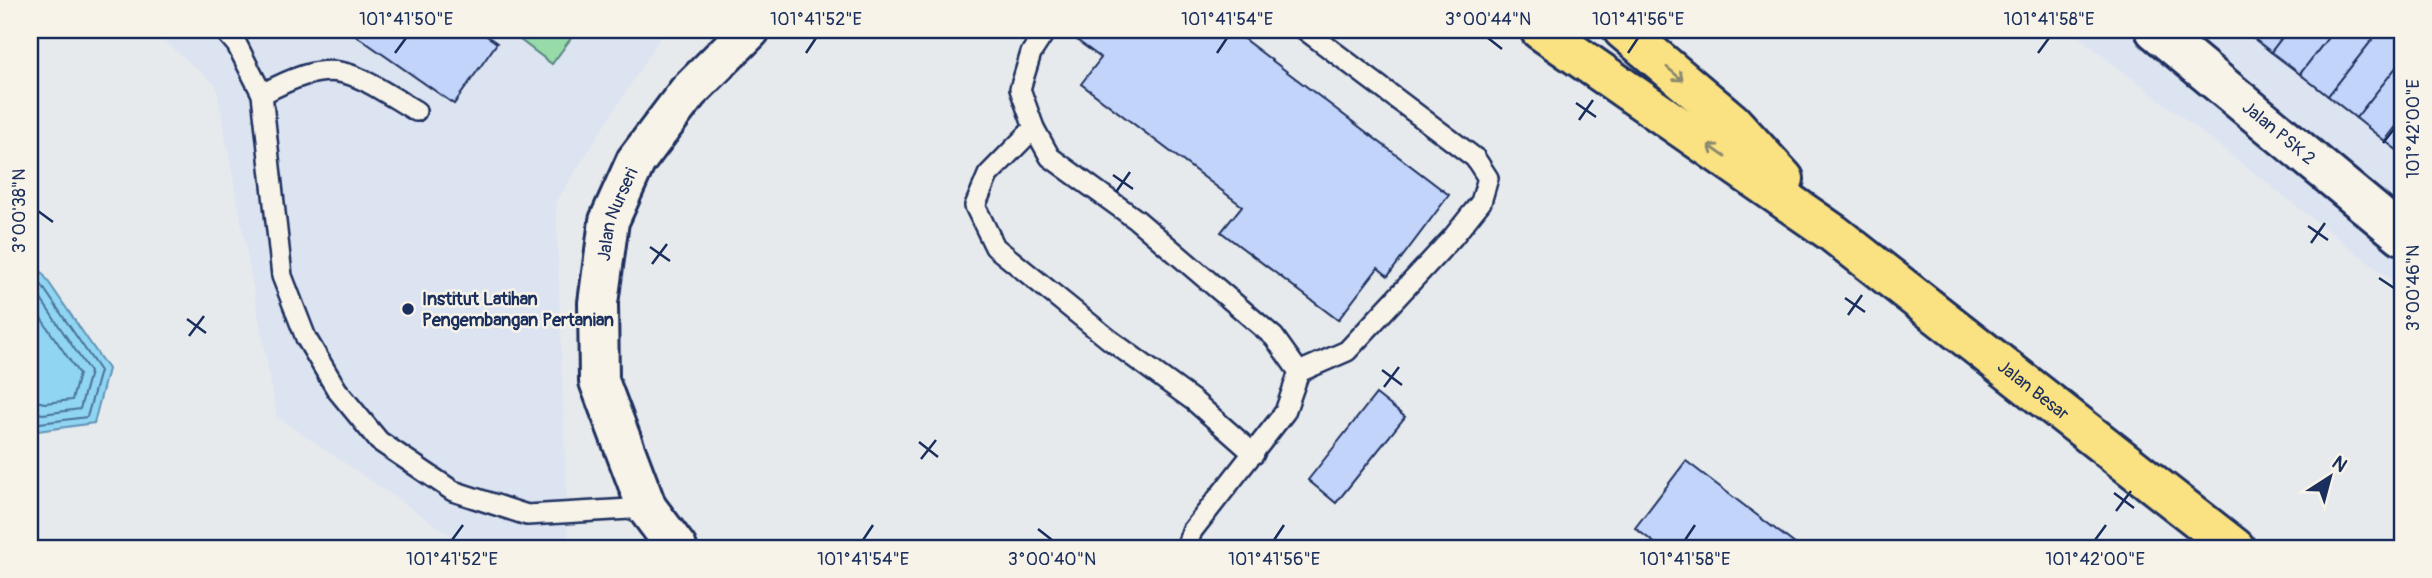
<svg xmlns="http://www.w3.org/2000/svg" width="2432" height="578" viewBox="0 0 2432 578" font-family="Pangolin,sans-serif">
<style>
.built{fill:#dce3f1}
.green{fill:#97dba8;stroke:#598583;stroke-width:2}
.water{fill:#90d5f2;stroke:#6193b7;stroke-width:2}
.lines{fill:none;stroke-linecap:round;stroke-linejoin:round}
.shore{stroke:#4a7199;stroke-width:2}
.building{fill:#c2d4fa;stroke:#1b2f5e;stroke-width:2}
.lane-casing{stroke:#1b2f5e;stroke-width:24}
.street-casing{stroke:#1b2f5e;stroke-width:44}
.secondary-casing{stroke:#1b2f5e;stroke-width:44}
.primary-casing{stroke:#1b2f5e;stroke-width:44}
.lane{stroke:#f7f3e8;stroke-width:19}
.street{stroke:#f7f3e8;stroke-width:38}
.secondary{stroke:#f7f3e8;stroke-width:38}
.primary{stroke:#fae181;stroke-width:38}
.oneway{stroke:#8a8870}
.ticks{fill:none;stroke:#1b2f5e;stroke-width:2.5}
.poi-dot{fill:#1b2f5e;stroke:#f7f3e8;stroke-width:2.5}
.labels{text-anchor:middle;dominant-baseline:central;stroke-width:5;stroke-linejoin:round;paint-order:stroke}
.street-label{font-size:18px;fill:#1b2f5e;stroke:#f7f3e8}
.poi-label{font-size:18px;font-weight:bold;fill:#1b2f5e;stroke:#f7f3e8;text-anchor:start}
.neatline{fill:none;stroke:#1b2f5e;stroke-width:2.5}
.ticks-label{font-size:18px;text-anchor:middle;fill:#1b2f5e}
</style>
<rect width="100%" height="100%" fill="#e7eaed"/>
<filter id="ink" filterUnits="userSpaceOnUse"><feTurbulence type="fractalNoise" baseFrequency=".0143" numOctaves="2"/><feDisplacementMap in="SourceGraphic" scale="14" xChannelSelector="R" yChannelSelector="G"/><feConvolveMatrix kernelMatrix="1 2 1 2 8 2 1 2 1" color-interpolation-filters="sRGB"/></filter>
<g filter="url(#ink)">
<!-- built -->
<g class="built">
<path d="M151 30H665L556 202 568 548 452 536 277 417 216 85Z"/>
<path d="M2070 30H2402V288Z"/>
</g>
<!-- green -->
<path class="green" d="M507 30H577L552 64Z"/>
<!-- water -->
<path class="water" d="M30 255 108 369 94 423 38 431 30 425Z"/>
<g class="lines">
<!-- shore -->
<g class="shore">
<path d="M30 268 100 371 87 417 40 423 30 420"/>
<path d="M30 283 90 372 80 409 43 414 30 411"/>
<path d="M30 302 79 374 72 400 45 403 30 400"/>
</g>
</g>
<!-- building -->
<g class="building">
<path d="M348 30H478L497 43 454 104Z"/>
<path d="M1087 30H1232L1449 195 1388 276 1378 268 1338 320 1221 232 1242 206 1081 84 1101 58 1078 41Z"/>
<path d="M2243 30H2288L2271 52Z"/>
<path d="M2288 30H2334L2300 74 2271 52Z"/>
<path d="M2334 30H2380L2328 96 2300 74Z"/>
<path d="M2380 30H2402V60L2356 118 2328 96Z"/>
<path d="M2402 60V119L2385 141 2356 118Z"/>
<path d="M2402 119V154L2385 141Z"/>
<path d="M1376 394 1405 417 1336 503 1308 480Z"/>
<path d="M1686 461 1800 548H1661L1635 528Z"/>
</g>
<g class="lines">
<defs>
<g id="lane">
<path d="M224 30 237 45 262 94 282 276 306 338 337 390 379 441 453 491 527 515 647 508"/>
<path d="M1046 30 1031 53 1020 89 1034 128 1050 157 1137 220 1274 337 1299 372 1285 412 1192 531 1186 548"/>
<path d="M262 94C337 54 349 71 416 111"/>
<path d="M1034 128 988 175 975 206 995 247 1110 340 1194 401 1254 454"/>
<path d="M1299 372 1347 351 1453 237 1481 202 1488 178 1475 158 1305 30"/>
</g>
<g id="street">
<path id="s1" d="M2155 30 2402 235"/>
</g>
<g id="secondary">
<path id="s2" d="M677 548 647 508 599 381 598 303 609 221 636 161 688 92 750 30"/>
</g>
<g id="primary">
<path id="s3" d="M1540 30 1833 233 2235 548"/>
<path d="M1623 30 1732 122 1784 179"/>
</g>
</defs>
<!-- lane casing -->
<use href="#lane" class="lane-casing"/>
<!-- street casing -->
<use href="#street" class="street-casing"/>
<!-- secondary casing -->
<use href="#secondary" class="secondary-casing"/>
<!-- primary casing -->
<use href="#primary" class="primary-casing"/>
<!-- lane -->
<use href="#lane" class="lane"/>
<!-- street -->
<use href="#street" class="street"/>
<!-- secondary -->
<use href="#secondary" class="secondary"/>
<!-- primary -->
<use href="#primary" class="primary"/>
</g>
<!-- one-way arrows -->
<defs><path id="oneway-shaft" d="M-6 0H5M1.5-3L5.5 0L1.5 3" fill="none" stroke-width="1.6" stroke-linecap="round" stroke-linejoin="round" transform="scale(1.75)"/></defs>
<g class="oneway">
<use href="#oneway-shaft" transform="translate(1675 74) rotate(40)"/>
<use href="#oneway-shaft" transform="translate(1717 151) rotate(-145)"/>
</g>
</g>
<!-- ticks -->
<path class="ticks" d="M1488 38 1502 49M395 53 406 38M806 53 816 38M1217 53 1227 38M1628 53 1638 38M2038 53 2049 38M1576 103 1596 117M1579 120 1593 100M2383 143 2394 129M1113 175 1133 189M1116 192 1130 172M38 211 53 222M2308 226 2328 240M2311 243 2325 223M650 247 670 261M652 264 667 244M2379 278 2394 288M1845 298 1865 312M1848 315 1862 295M187 319 206 333M189 336 204 316M1382 370 1402 385M1384 387 1399 367M919 442 938 457M921 459 936 440M2114 493 2134 508M2116 511 2131 491M1038 529 1052 540M452 540 463 525M863 540 873 525M1274 540 1284 525M1685 540 1695 525M2095 540 2106 525"/>
<!-- markers -->
<circle class="poi-dot" cx="408" cy="309" r="7"/>
<g class="labels">
<!-- street labels -->
<g class="street-label">
<text stroke="none"><textPath href="#s1" startOffset="161">Jalan PSK 2</textPath></text>
<text stroke="none"><textPath href="#s2" startOffset="355">Jalan Nurseri</textPath></text>
<text stroke="none"><textPath href="#s3" startOffset="611">Jalan Besar</textPath></text>
</g>
<!-- poi labels -->
<g class="poi-label">
<text x="422" y="299">Institut Latihan<tspan x="422" dy="21">Pengembangan Pertanian</tspan></text>
</g>
</g>
<!-- margin -->
<rect width="2432" height="578" fill="none" stroke="#f7f3e8" stroke-width="77"/>
<!-- north arrow -->
<g transform="translate(2330 477) rotate(36)" stroke="#f7f3e8" stroke-width="5" paint-order="stroke">
<path d="M0-5L12 26L0 18L-12 26Z" fill="#1b2f5e"/>
<text y="-10" font-size="19" font-weight="bold" text-anchor="middle" fill="#1b2f5e">N</text>
</g>
<rect x="38" y="38" width="2356" height="502" class="neatline"/>
<g class="ticks-label">
<text x="406" y="25">101°41'50"E</text>
<text x="816" y="25">101°41'52"E</text>
<text x="1227" y="25">101°41'54"E</text>
<text x="1488" y="25">3°00'44"N</text>
<text x="1638" y="25">101°41'56"E</text>
<text x="2049" y="25">101°41'58"E</text>
<text transform="translate(2413 129) rotate(-90)" y="6">101°42'00"E</text>
<text transform="translate(19 211) rotate(-90)" y="6">3°00'38"N</text>
<text transform="translate(2413 288) rotate(-90)" y="6">3°00'46"N</text>
<text x="452" y="565">101°41'52"E</text>
<text x="863" y="565">101°41'54"E</text>
<text x="1052" y="565">3°00'40"N</text>
<text x="1274" y="565">101°41'56"E</text>
<text x="1685" y="565">101°41'58"E</text>
<text x="2095" y="565">101°42'00"E</text>
</g>
</svg>
